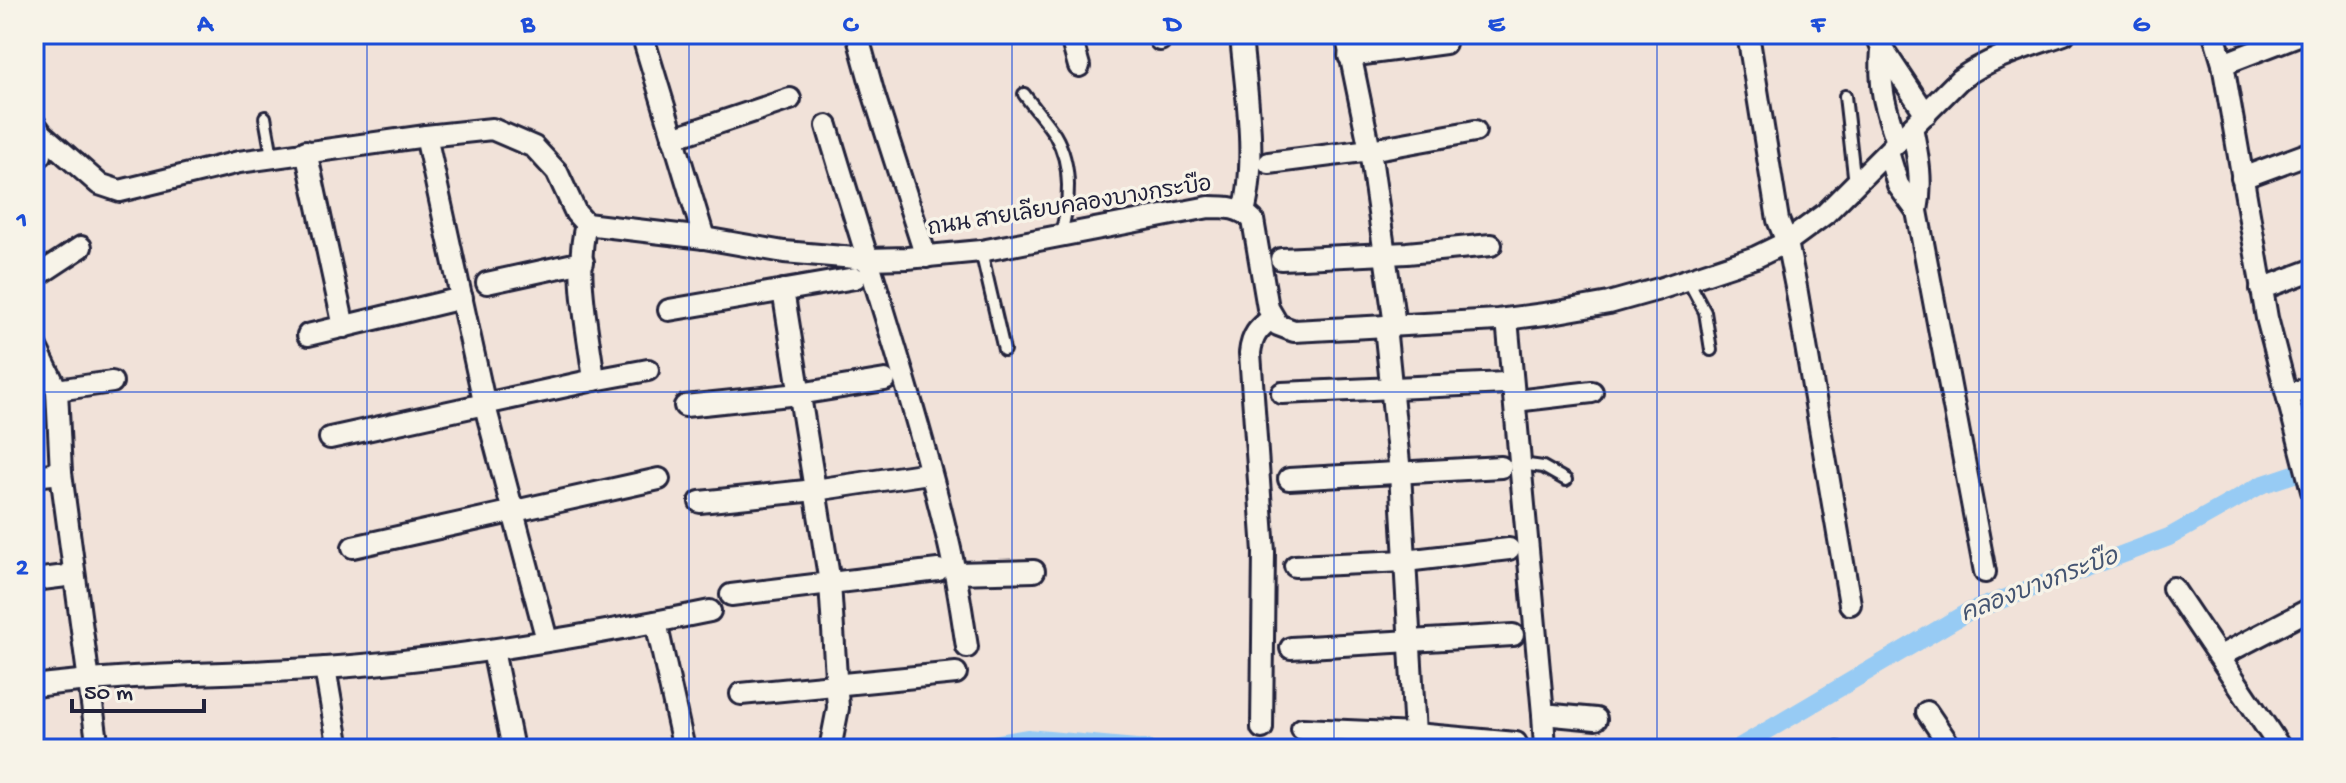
<svg xmlns="http://www.w3.org/2000/svg" width="2346" height="783" viewBox="0 0 2346 783" font-family="'Gochi Hand','Playpen Sans Thai',sans-serif">
<style>
.lines{fill:none;stroke-linecap:round;stroke-linejoin:round}
.canal{stroke:#97cbf4;stroke-width:18}
.service-casing{stroke:#22223b;stroke-width:16}
.minor-casing{stroke:#22223b;stroke-width:26}
.service{stroke:#f7f3e8;stroke-width:10}
.minor{stroke:#f7f3e8;stroke-width:20}
.grid{fill:none;stroke:#1d4ed8;stroke-width:2;stroke-opacity:0.55}
.labels{text-anchor:middle;dominant-baseline:central;stroke-width:7;stroke-linejoin:round;paint-order:stroke}
.street-label{font-size:22px;fill:#22223b;stroke:#f7f3e8}
.water-label{font-size:24px;font-style:italic;fill:#455572;stroke:#f7f3e8}
.neatline{fill:none;stroke:#1d4ed8;stroke-width:3}
.grid-label{font-size:26px;text-anchor:middle;font-weight:bold;fill:#1d4ed8}
</style>
<rect width="100%" height="100%" fill="#f1e2d9"/>
<filter id="ink" filterUnits="userSpaceOnUse"><feTurbulence type="fractalNoise" baseFrequency=".0125" numOctaves="2"/><feDisplacementMap in="SourceGraphic" scale="16" xChannelSelector="R" yChannelSelector="G"/><feConvolveMatrix kernelMatrix="1 2 1 2 8 2 1 2 1" color-interpolation-filters="sRGB"/></filter>
<g filter="url(#ink)">
<g class="lines">
<!-- canal -->
<g class="canal">
<path d="M964 749 1027 738 1147 749"/>
<path d="M1736 749 1966 613 2169 537 2261 485 2312 468"/>
</g>
<defs>
<g id="service">
<path d="M1024 94C1034 108 1046 121 1055 135 1073 166 1070 204 1060 236"/>
<path d="M1845 96 1855 184"/>
<path d="M265 117 272 156"/>
<path d="M981 251 1004 350"/>
<path d="M1688 280 1705 312 1711 350"/>
<path d="M1521 464 1543 467 1566 480"/>
<path d="M1838 748 1839 749"/>
</g>
<g id="minor">
<path d="M642 34 704 238"/>
<path d="M857 34 874 95 926 257"/>
<path d="M1070 34 1079 66"/>
<path d="M1158 34 1160 40"/>
<path d="M1346 34 1370 150 1395 325"/>
<path d="M1748 34 1778 220 1787 242 1796 287 1850 604"/>
<path d="M1876 34 1882 48 1926 114"/>
<path d="M2214 34 2223 64 2267 318 2312 491"/>
<path d="M1242 47C1247 97 1257 163 1244 212"/>
<path d="M1882 48C1879 88 1884 104 1897 142"/>
<path d="M1349 56 1445 43"/>
<path d="M2223 64 2301 34"/>
<path d="M34 123 42 134 99 184 120 191 239 162 426 136 492 129 534 147 557 172 576 213 586 224 704 238 784 252 867 259 907 258 981 251 1209 207C1227 207 1240 207 1253 220L1268 308 1278 325 1294 331 1498 320 1552 313 1609 303 1659 289 1756 257 1787 242 1825 214 1959 80C1990 57 2027 47 2064 34"/>
<path d="M827 126C867 261 913 395 946 532 956 570 961 609 967 647"/>
<path d="M1912 127C1918 157 1923 181 1917 211L1985 572"/>
<path d="M426 136 485 406 547 640"/>
<path d="M673 138 790 99"/>
<path d="M306 151 344 327"/>
<path d="M1888 152 1898 185 1917 211"/>
<path d="M34 159 41 155"/>
<path d="M1269 163 1370 150 1475 131"/>
<path d="M2242 178 2312 152"/>
<path d="M586 224C574 273 588 330 594 380"/>
<path d="M1281 259 1407 253 1491 245"/>
<path d="M34 278 81 247"/>
<path d="M487 283 583 262"/>
<path d="M2261 289 2312 270"/>
<path d="M783 290 830 583 838 708 830 749"/>
<path d="M669 310 855 278"/>
<path d="M1507 319 1543 714 1596 719"/>
<path d="M1385 326 1400 473 1415 734"/>
<path d="M308 335 462 298"/>
<path d="M34 343 57 390 61 473 98 749"/>
<path d="M57 390 112 382"/>
<path d="M1282 393 1506 383"/>
<path d="M2289 395 2312 386"/>
<path d="M1515 401 1592 392"/>
<path d="M685 406 799 394 885 380"/>
<path d="M330 438 594 380 648 370"/>
<path d="M34 476 61 473"/>
<path d="M1289 479 1501 467"/>
<path d="M700 502 815 490 922 474"/>
<path d="M353 547 659 479"/>
<path d="M1295 566 1405 561 1509 549"/>
<path d="M955 573 1034 571"/>
<path d="M34 580 74 575"/>
<path d="M2173 588 2281 749"/>
<path d="M731 595 938 570"/>
<path d="M656 622 684 749"/>
<path d="M1291 648 1513 635"/>
<path d="M493 650 513 749"/>
<path d="M2220 656 2312 608"/>
<path d="M325 668 339 749"/>
<path d="M34 686C131 673 228 675 325 668 454 659 583 637 710 611"/>
<path d="M741 694 956 673"/>
<path d="M1927 712 1952 749"/>
<path d="M1543 714 1545 749"/>
<path d="M1262 728 1264 552 1250 353C1252 335 1258 329 1272 318"/>
<path d="M1302 729 1415 734 1516 743"/>
</g>
</defs>
<!-- service casing -->
<use href="#service" class="service-casing"/>
<!-- minor casing -->
<use href="#minor" class="minor-casing"/>
<!-- service -->
<use href="#service" class="service"/>
<!-- minor -->
<use href="#minor" class="minor"/>
</g>
</g>
<!-- grid -->
<path class="grid" d="M367 34V749M689 34V749M1012 34V749M1334 34V749M1657 34V749M1979 34V749M34 392H2312"/>
<g class="labels">
<!-- street labels -->
<g class="street-label">
<text transform="translate(1070 208) rotate(-9)">ถนน สายเลียบคลองบางกระบือ</text>
</g>
<!-- water labels -->
<g class="water-label">
<text transform="translate(2040 587) rotate(-21)">คลองบางกระบือ</text>
</g>
</g>
<!-- margin -->
<rect width="2346" height="783" fill="none" stroke="#f7f3e8" stroke-width="88"/>
<!-- scale -->
<path d="M72 699v12h132v-12" fill="none" stroke="#22223b" stroke-width="4"/>
<text x="84" y="699" font-size="24" fill="#22223b" stroke="#f7f3e8" stroke-width="6" paint-order="stroke">50 m</text>
<rect x="44" y="44" width="2258" height="695" class="neatline"/>
<g class="grid-label">
<text x="205" y="31">A</text>
<text x="528" y="31">B</text>
<text x="850" y="31">C</text>
<text x="1173" y="31">D</text>
<text x="1496" y="31">E</text>
<text x="1818" y="31">F</text>
<text x="2141" y="31">G</text>
<text x="22" y="227">1</text>
<text x="22" y="574">2</text>
</g>
</svg>
